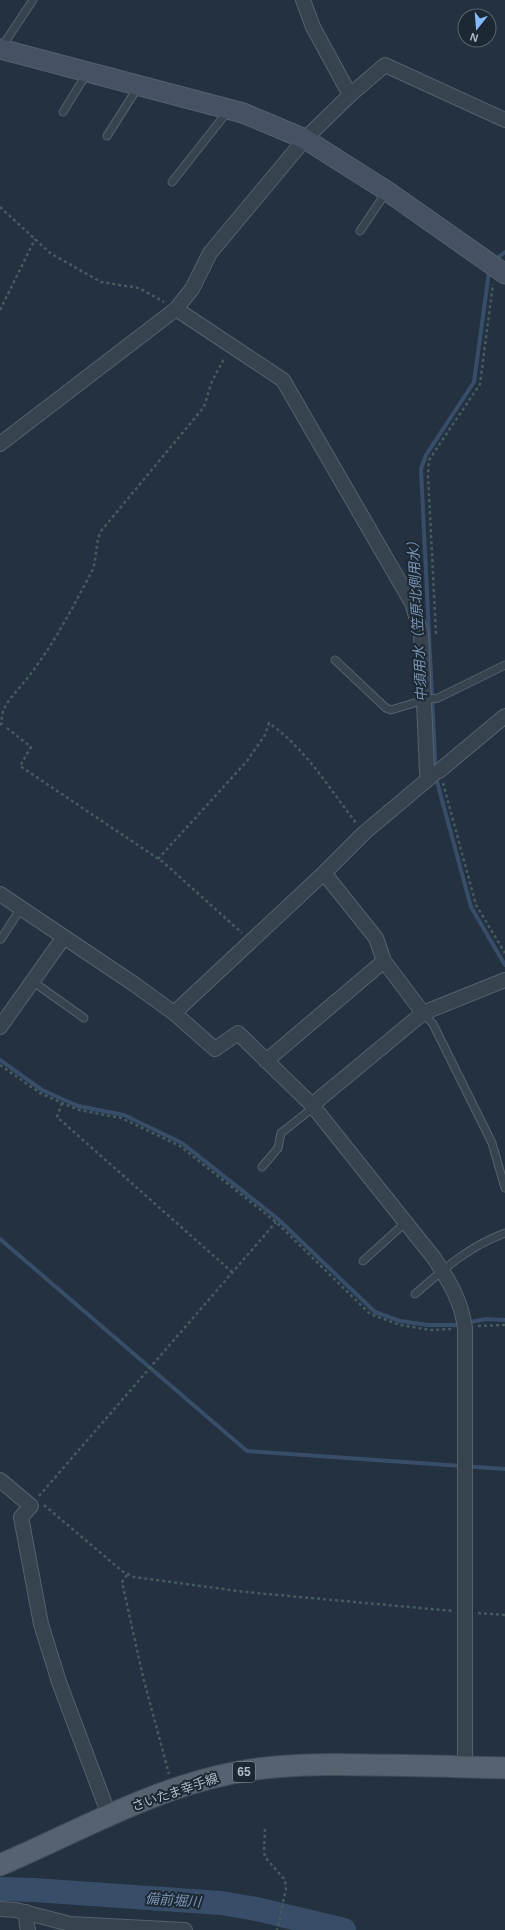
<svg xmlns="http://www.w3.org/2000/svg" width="505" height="1930" viewBox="0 0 505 1930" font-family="Arial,'Noto Sans JP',sans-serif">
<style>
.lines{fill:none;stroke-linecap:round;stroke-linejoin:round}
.stream{stroke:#374d68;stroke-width:4}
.river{stroke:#374d68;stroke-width:24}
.lane-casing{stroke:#56616e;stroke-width:9}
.street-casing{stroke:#56616e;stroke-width:16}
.secondary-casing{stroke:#56616e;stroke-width:21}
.primary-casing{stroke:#414c59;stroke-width:23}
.path{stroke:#445c5e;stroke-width:2.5;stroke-dasharray:3 3;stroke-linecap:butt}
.lane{stroke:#384350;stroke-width:7}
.street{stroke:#384350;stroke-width:14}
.secondary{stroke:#465263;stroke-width:19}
.primary{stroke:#566270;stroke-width:21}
.labels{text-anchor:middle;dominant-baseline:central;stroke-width:4;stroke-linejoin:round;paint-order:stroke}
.shield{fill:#1d2835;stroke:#87919e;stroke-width:1}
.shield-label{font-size:12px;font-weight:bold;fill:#b4becb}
.street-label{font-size:13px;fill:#b4becb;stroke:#1d2835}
.water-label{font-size:14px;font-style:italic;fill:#7b95b3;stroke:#1d2835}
</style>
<rect width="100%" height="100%" fill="#243140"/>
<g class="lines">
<!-- stream -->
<g class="stream">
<path d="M496 259 505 252"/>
<path d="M489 272 474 382 426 455 421 469 436 778 471 907 505 965"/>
<path d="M0 1060 42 1090 78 1106 124 1115 182 1143 278 1219 375 1312 400 1321 428 1325H456L486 1319 505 1320"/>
<path d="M0 1239 247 1451 505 1469"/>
</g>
<!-- river -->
<path class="river" d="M0 1889 34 1890 221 1903 256 1909 344 1930"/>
<defs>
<g id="lane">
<path d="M1 48 33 0"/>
<path d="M63 112 87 73"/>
<path d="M107 136 138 87"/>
<path d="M172 182 228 111"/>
<path d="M360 231 387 191"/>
<path d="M335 660 386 708 391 710 424 700 438 698 505 665"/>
<path d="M1 939 21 908"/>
<path d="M32 981 84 1018"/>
<path d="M423 1013 433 1024 492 1143 505 1188"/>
<path d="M262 1167 278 1148 281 1133 314 1107"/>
<path d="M363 1261 405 1223"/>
<path d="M415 1294C445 1268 468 1247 505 1233"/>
</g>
<g id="street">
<path d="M303 0 313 27 350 95"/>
<path d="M176 309 283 380 412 603 421 633 427 772 429 778"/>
<path d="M0 444 176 309 192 289 210 253 305 139 350 95 385 65 505 120"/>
<path d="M439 771 505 716"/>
<path d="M324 873 376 938 384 961 423 1013"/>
<path d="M0 894 134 984 174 1013 215 1049 238 1033 312 1105 434 1258C449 1281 461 1300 465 1328V1767"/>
<path d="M174 1013 324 873 364 833 433 775"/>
<path d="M0 1027 64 937"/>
<path d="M266 1061 384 961"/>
<path d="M312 1105 423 1013 505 980"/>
<path d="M0 1480 31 1506 21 1517 41 1624 59 1682 109 1815"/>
<path d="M0 1909 16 1910 70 1924 185 1930"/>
<path d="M26 1912 27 1926 28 1930"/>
</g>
<path id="secondary" d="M0 49 243 113 305 139 387 191 505 274"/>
<path id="primary" d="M0 1865C77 1832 151 1789 233 1773 277 1764 324 1764 369 1765 414 1765 460 1767 505 1768"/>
</defs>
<!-- lane casing -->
<use href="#lane" class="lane-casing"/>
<!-- street casing -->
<use href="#street" class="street-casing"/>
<!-- secondary casing -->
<use href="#secondary" class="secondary-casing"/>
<!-- primary casing -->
<use href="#primary" class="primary-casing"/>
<!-- path -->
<g class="path">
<path d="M0 207 50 253 101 282 139 288 164 302"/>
<path d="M0 310 35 239"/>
<path d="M436 634 428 475 429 460 480 384 493 284"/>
<path d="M0 725 2 723C0 708 11 698 20 687 50 652 72 609 93 569 97 556 95 544 101 531L204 407 212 381 225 357"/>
<path d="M7 728 31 747 20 766 163 862 242 933"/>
<path d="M443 783 476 905 505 953"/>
<path d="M158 859 247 761 265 735 269 723C306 749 329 788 356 823"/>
<path d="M0 1065 40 1093 62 1103 79 1110 121 1118 180 1146 276 1222 370 1314 400 1325 431 1330 453 1329"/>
<path d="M62 1103 57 1117 232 1272"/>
<path d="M478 1326 505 1325"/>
<path d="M39 1496 276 1222"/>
<path d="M44 1505 122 1571 134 1577 245 1592 453 1611"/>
<path d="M127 1575 122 1582 143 1677 169 1774"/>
<path d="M478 1613 505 1615"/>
<path d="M265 1829 264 1851 265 1857 285 1880 286 1889 277 1930"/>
</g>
<!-- lane -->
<use href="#lane" class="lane"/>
<!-- street -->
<use href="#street" class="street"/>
<!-- secondary -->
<use href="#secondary" class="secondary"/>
<!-- primary -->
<use href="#primary" class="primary"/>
</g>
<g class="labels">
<!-- shield labels -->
<rect class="shield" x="233" y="1762" width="22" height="20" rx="3"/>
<g class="shield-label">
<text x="244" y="1772">65</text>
</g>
<!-- street labels -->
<g class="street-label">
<text transform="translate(175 1792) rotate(-19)">さいたま幸手線</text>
</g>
<!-- water labels -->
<g class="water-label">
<text transform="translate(417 618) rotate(-93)">中須用水（笠原北側用水）</text>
<text transform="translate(173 1900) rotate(4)">備前堀川</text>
</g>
</g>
<!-- north arrow -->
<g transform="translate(477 28) rotate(197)"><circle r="19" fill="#1d2835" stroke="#596471"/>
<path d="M0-3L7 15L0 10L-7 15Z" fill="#87b9fd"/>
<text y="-6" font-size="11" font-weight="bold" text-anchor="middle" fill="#b4becb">N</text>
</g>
</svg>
